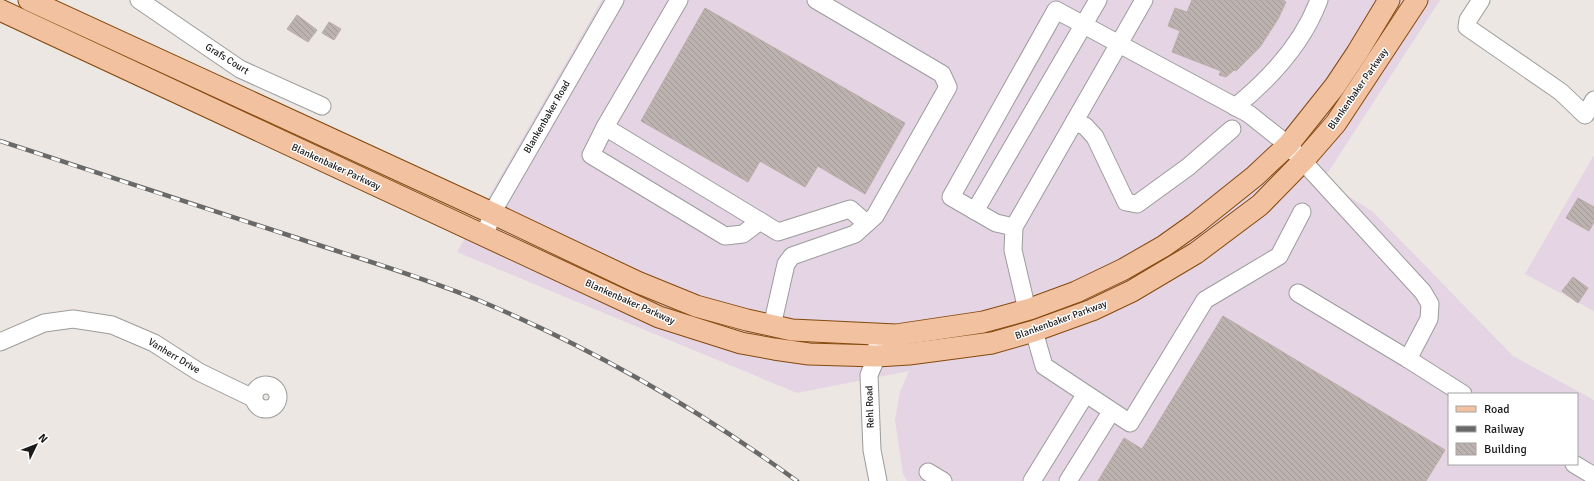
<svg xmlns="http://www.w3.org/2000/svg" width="1594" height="481" viewBox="0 0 1594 481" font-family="Signika,sans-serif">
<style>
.industrial{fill:#e4d4e4;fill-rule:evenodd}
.building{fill:url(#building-back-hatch);stroke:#bcaca6}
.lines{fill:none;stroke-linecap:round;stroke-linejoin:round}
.minor-casing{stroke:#9c9c9c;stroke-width:19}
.major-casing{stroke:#85490d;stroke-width:23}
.minor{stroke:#fff;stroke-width:17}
.major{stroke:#f2c1a0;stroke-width:21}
.rail-casing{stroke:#696969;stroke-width:4.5}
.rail{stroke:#fff;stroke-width:3;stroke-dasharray:9;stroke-linecap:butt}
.labels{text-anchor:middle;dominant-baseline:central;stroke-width:3;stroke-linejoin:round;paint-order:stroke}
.street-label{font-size:10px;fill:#1b1b1b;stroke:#fff}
</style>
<defs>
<pattern id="building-back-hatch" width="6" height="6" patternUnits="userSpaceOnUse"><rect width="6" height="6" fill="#bcb2af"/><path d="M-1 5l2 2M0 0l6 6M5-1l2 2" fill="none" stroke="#a19896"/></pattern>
</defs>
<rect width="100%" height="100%" fill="#ece7e2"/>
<!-- industrial -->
<g class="industrial">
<path d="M602 0H1440L1323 180 1372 211 1513 356 1594 400V481H907L903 474 895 420 900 392 909 371 797 393 457 252ZM1449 394H1577V464H1449Z"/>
<path d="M1594 155V311L1525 274Z"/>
</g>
<!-- building -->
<g class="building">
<path d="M1192 0H1283L1286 2 1278 19 1260 47 1236 71 1234 70 1226 77 1219 75 1221 71 1172 52 1180 31 1168 26 1175 8 1187 12Z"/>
<path d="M705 8 905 123 865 194 818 166 805 187 760 161 748 182 641 121Z"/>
<path d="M297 15 317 30 308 42 287 29Z"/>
<path d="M329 22 341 29 334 40 322 33Z"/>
<path d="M1578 198 1594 207V222L1589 231 1566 218Z"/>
<path d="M1573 277 1588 288 1578 303 1562 291Z"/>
<path d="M1223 316 1445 450 1426 481H1098L1124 438 1142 449Z"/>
</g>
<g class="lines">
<defs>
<g id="minor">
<path d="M139 0 240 69 322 106"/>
<path d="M679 0 605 127 778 232 850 209 866 223"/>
<path d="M1481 0 1468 20 1467 27 1561 92 1585 115 1594 100"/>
<path d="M1235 107C1271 78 1303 43 1319 0"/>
<path d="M1074 122 1085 126 1095 137 1126 202 1137 204 1188 167 1232 129"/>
<path d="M605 127 591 155 725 236 743 234 760 221"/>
<path d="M975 211 1098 0"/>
<path d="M1014 227 996 223 951 197 1056 10 1249 114 1288 145 1423 292 1430 304 1429 319 1408 359 1298 293"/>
<path d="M485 236 492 213 615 0"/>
<path d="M1027 310 1013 250 1014 227 1144 0"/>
<path d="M772 326 786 264 792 256 855 234 875 216 948 87 942 74 816 0"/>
<path d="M1034 331 1044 366 1130 423 1205 300 1279 256 1302 212"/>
<path d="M0 342 44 323 73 319 112 325 154 343 199 372 253 398"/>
<path d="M877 345V356L869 375 872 450 878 481"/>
<path d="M1408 359 1463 394"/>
<circle cx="266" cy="397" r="12"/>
<path d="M1574 464 1594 476"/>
<path d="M928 472 943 481"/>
<path d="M1032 481 1085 395"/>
<path d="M1068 481 1111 412"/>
</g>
<g id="major">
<path d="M29 0 492 213 637 282 696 306 747 320 792 330 896 335 983 322 1030 309 1076 292 1124 269 1164 246 1195 224 1255 176 1288 145 1335 86 1357 53 1389 0"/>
<path d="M0 10 659 317 741 343 774 349 809 354 877 356 909 354 992 343 1034 331 1092 310 1132 291 1196 253 1260 205 1303 161 1336 123 1417 0"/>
</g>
</defs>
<!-- minor casing -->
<use href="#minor" class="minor-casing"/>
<!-- major casing -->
<use href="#major" class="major-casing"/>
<!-- minor -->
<use href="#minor" class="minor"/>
<!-- major -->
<use href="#major" class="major"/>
<defs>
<path id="rail" d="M0 141C97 173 194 205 291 236 354 257 417 275 478 300 592 348 697 408 797 481"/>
</defs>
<!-- rail casing -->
<use href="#rail" class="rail-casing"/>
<!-- rail -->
<use href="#rail" class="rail"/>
</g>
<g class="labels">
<!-- street labels -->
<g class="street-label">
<text transform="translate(227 59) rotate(32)">Grafs Court</text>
<text transform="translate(1358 89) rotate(-55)">Blankenbaker Parkway</text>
<text transform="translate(547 117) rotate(-60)">Blankenbaker Road</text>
<text transform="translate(336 167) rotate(25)">Blankenbaker Parkway</text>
<text transform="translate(630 302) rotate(24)">Blankenbaker Parkway</text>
<text transform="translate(1061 320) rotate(-20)">Blankenbaker Parkway</text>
<text transform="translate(174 356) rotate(31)">Vanherr Drive</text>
<text transform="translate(870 407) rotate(-92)">Rehl Road</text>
</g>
</g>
<!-- legend -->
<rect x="1448" y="393" width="130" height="72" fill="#ffffff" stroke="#a4a4a4"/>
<rect x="1456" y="406" width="20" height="6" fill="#f2c1a0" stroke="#a4a4a4"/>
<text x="1484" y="413" font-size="12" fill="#1b1b1b">Road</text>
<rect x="1456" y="426" width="20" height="6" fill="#696969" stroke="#a4a4a4"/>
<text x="1484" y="433" font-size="12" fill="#1b1b1b">Railway</text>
<rect x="1456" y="443" width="20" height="12" fill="url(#building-back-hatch)" stroke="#a4a4a4"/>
<text x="1484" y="453" font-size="12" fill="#1b1b1b">Building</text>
<!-- north arrow -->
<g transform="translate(36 445) rotate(47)" stroke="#ffffff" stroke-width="3" paint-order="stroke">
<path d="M0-3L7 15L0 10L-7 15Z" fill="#1b1b1b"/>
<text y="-6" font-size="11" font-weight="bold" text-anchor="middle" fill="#1b1b1b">N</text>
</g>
</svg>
